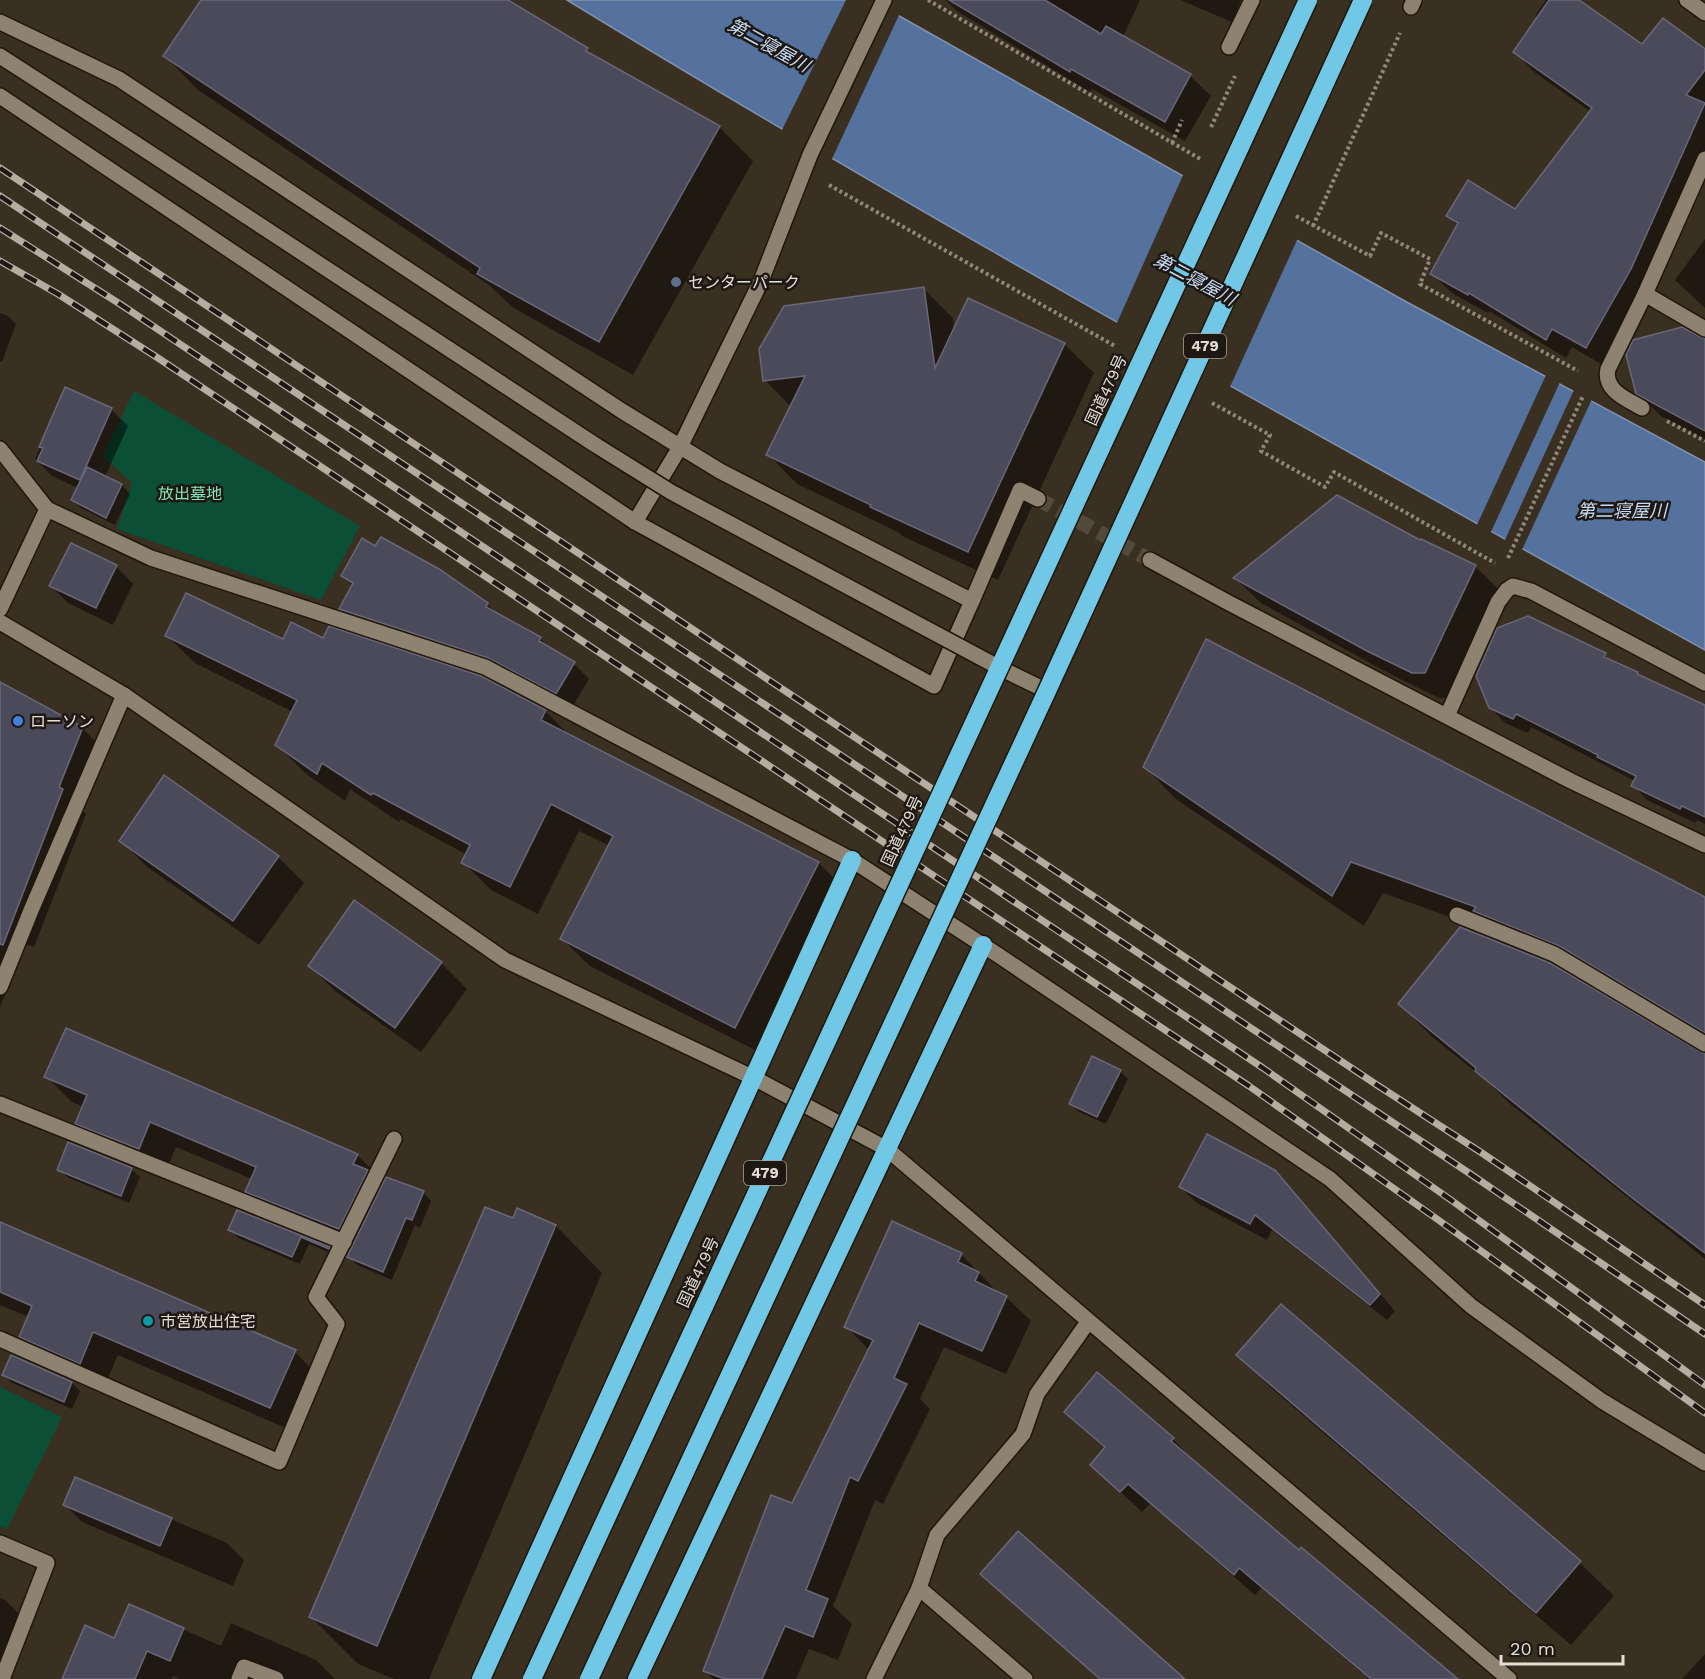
<svg xmlns="http://www.w3.org/2000/svg" width="1705" height="1679" viewBox="0 0 1705 1679" font-family="'Work Sans','Noto Sans JP',sans-serif">
<style>
.green{fill:#0a4f36}
.water{fill:#55719e;stroke:#8092ae;stroke-width:1.5}
.pier{fill:#3a3021}
.shadow{fill:#0007}
.building{fill:#4b4a5b;stroke:#696779;stroke-width:1.5}
.lines{fill:none;stroke-linecap:round;stroke-linejoin:round}
.minor-tunnel{stroke:#544a3c;stroke-width:15;stroke-dasharray:15 8;stroke-linecap:butt}
.minor-casing{stroke:#21170a;stroke-width:18}
.highway-casing{stroke:#21170a;stroke-width:21}
.path{stroke:#91887d;stroke-width:4;stroke-dasharray:3 3;stroke-linecap:butt}
.minor{stroke:#8e8271;stroke-width:15}
.highway{stroke:#70c8e6;stroke-width:18}
.rail-casing{stroke:#b5ada2;stroke-width:7}
.rail{stroke:#1d1812;stroke-width:4.5;stroke-dasharray:14;stroke-linecap:butt}
.minor-bridge-casing{stroke:#21170a;stroke-width:18;stroke-linecap:butt}
.highway-bridge-casing{stroke:#21170a;stroke-width:21;stroke-linecap:butt}
.minor-bridge{stroke:#8e8271;stroke-width:15}
.highway-bridge{stroke:#70c8e6;stroke-width:18}
.service-dot{fill:#5c6f8a;stroke:#1d1812;stroke-width:2}
.shop-dot{fill:#3f7fe0;stroke:#1d1812;stroke-width:2}
.culture-dot{fill:#0f9aa8;stroke:#1d1812;stroke-width:2}
.labels{text-anchor:middle;dominant-baseline:central;stroke-width:5;stroke-linejoin:round;paint-order:stroke}
.shield{fill:#1d1812;stroke:#a9a39a;stroke-width:1.5}
.shield-label{font-size:15px;font-weight:bold;fill:#e5ded5}
.poi-label{font-size:16px;fill:#e5ded5;stroke:#1d1812;text-anchor:start}
.street-label{font-size:16px;fill:#e5ded5;stroke:#1d1812}
.park-label{font-size:16px;fill:#89e6bb;stroke:#1d1812}
.water-label{font-size:18px;font-style:italic;fill:#c9dbf7;stroke:#1d1812}
</style>
<rect width="100%" height="100%" fill="#3a3021"/>
<!-- green -->
<g class="green">
<path d="M134 391 360 526 321 600 117 529 132 483 103 456Z"/>
<path d="M0 1387 62 1417 7 1529 0 1526Z"/>
</g>
<!-- water -->
<path class="water" d="M567 0H876L901 17 1403 300 1705 462V650C1323 438 940 228 567 0Z"/>
<!-- pier -->
<g class="pier">
<path d="M846 0H881L900 13 831 161 781 132Z"/>
<path d="M1184 173 1298 238 1229 389 1116 325Z"/>
<path d="M1546 375 1560 382 1490 534 1476 527Z"/>
<path d="M1574 390 1592 399 1521 552 1504 542Z"/>
</g>
<!-- shadow -->
<g class="shadow">
<path d="M202 0H505L587 49 598 60 719 127 753 161 633 375 512 307 489 285 198 90 165 56Z"/>
<path d="M946 0H1140L1123 37 1190 76 1211 96 1185 141 1092 89 1090 92 957 11Z"/>
<path d="M1180 0H1241L1232 22Z"/>
<path d="M1546 0H1576L1643 46 1705 51V167L1606 367 1572 347 1566 358 1489 311 1488 313 1452 293 1432 274 1458 226 1447 215 1515 211 1591 112 1534 72 1515 52 1538 19 1535 16Z"/>
<path d="M1705 239V308L1675 280Z"/>
<path d="M923 288 953 318 954 330 1064 344 1094 373 998 580 902 536 898 532 797 484 768 454 791 407 765 380Z"/>
<path d="M0 313 8 316 16 324 2 362 0 361Z"/>
<path d="M1705 340V440L1661 416 1637 393Z"/>
<path d="M66 389 111 409 128 426 105 477 122 485 130 494 115 525 81 508 72 499 78 488 52 476 35 459Z"/>
<path d="M1422 541 1476 567 1501 592 1451 698H1439L1394 676 1261 603 1235 578Z"/>
<path d="M116 566 133 584 113 625 68 603 51 586Z"/>
<path d="M343 576 487 604 499 616 540 638 553 652 574 664 589 679 572 708 356 624 341 609 353 586Z"/>
<path d="M167 636 283 641 324 639 481 677 546 712 571 737 819 863 846 891 763 1054 590 966 562 939 610 846 579 831 538 914 491 890 463 862 467 855 401 819 399 822 350 789 345 801 305 773 277 745 293 712 195 663Z"/>
<path d="M1605 655 1613 663 1705 707V824L1697 820 1695 823 1647 800 1633 785 1635 781 1531 727 1528 733 1505 723 1490 707Z"/>
<path d="M0 695 82 728 106 752 83 811 86 814 34 947 26 944 0 1007Z"/>
<path d="M1145 767 1705 898V1044L1592 977 1498 934 1383 893 1364 926 1176 799Z"/>
<path d="M121 840 278 857 304 883 259 945 146 866Z"/>
<path d="M441 963 467 989 421 1052 335 991 310 966Z"/>
<path d="M1400 1004 1705 1054V1259L1509 1103 1487 1081 1431 1036Z"/>
<path d="M1120 1071 1128 1079 1106 1124 1079 1112 1071 1104Z"/>
<path d="M46 1076 357 1155 383 1180 380 1187 423 1192 431 1201 420 1228 415 1225 392 1280 357 1265 349 1256 352 1249 272 1217 247 1191 252 1179 176 1147 165 1174 103 1149 77 1123 84 1107 72 1102Z"/>
<path d="M59 1169H131L140 1177 129 1203 67 1177Z"/>
<path d="M1274 1171 1291 1188 1395 1311 1387 1320 1272 1230 1267 1240 1197 1203 1180 1187Z"/>
<path d="M518 1210 556 1226 602 1273 429 1679H394L358 1664 311 1617Z"/>
<path d="M238 1212 329 1248 337 1256 309 1244 300 1264 238 1238 230 1229Z"/>
<path d="M0 1224 295 1352 319 1376 295 1432 118 1355 104 1387 45 1360 21 1336 29 1317 0 1305Z"/>
<path d="M961 1254 999 1294 1006 1297 1031 1321 1006 1374 944 1347 920 1399 930 1409 883 1504 875 1500 833 1606 852 1624 838 1660 809 1649 796 1679H713L705 1670 793 1505 870 1351 846 1326Z"/>
<path d="M1281 1306 1580 1563 1614 1596 1571 1645 1271 1388 1238 1355Z"/>
<path d="M4 1375 72 1383 80 1391 72 1409 12 1383Z"/>
<path d="M1066 1412 1173 1439 1193 1460 1299 1552 1455 1679H1369L1261 1588 1255 1595 1150 1504 1142 1512 1092 1465 1106 1449Z"/>
<path d="M76 1479 227 1543 244 1560 233 1586 82 1522 65 1505Z"/>
<path d="M982 1574 1183 1679H1099L1008 1599Z"/>
<path d="M0 1598 5 1600 29 1624 10 1667 0 1663Z"/>
<path d="M130 1606 221 1646 231 1623 316 1660 335 1679H180L173 1676 172 1679H63L115 1640Z"/>
<path d="M1705 1654V1679H1682Z"/>
</g>
<!-- building -->
<g class="building">
<path d="M201 0H508L588 48 586 51 720 126 599 342 477 274 480 268 163 56Z"/>
<path d="M949 0H1045L1101 34 1106 26 1191 74 1165 122 1071 69 1070 72Z"/>
<path d="M1549 0H1579L1642 44 1663 18 1705 49V70L1686 95 1705 103 1631 269 1586 348 1552 329 1546 340 1469 293 1468 295 1430 274 1458 223 1446 216 1468 180 1515 209 1592 108 1513 52Z"/>
<path d="M924 287 935 368 968 298 1065 343 968 552 870 507 871 505 766 455 805 376 763 381 759 349 784 306Z"/>
<path d="M1682 327 1705 339V431L1636 394 1626 355 1633 340Z"/>
<path d="M65 387 112 408 80 480 37 461 43 448 39 447Z"/>
<path d="M87 467 122 484 106 518 71 500Z"/>
<path d="M1337 495 1420 540 1421 539 1476 565 1425 673H1412L1367 651 1233 578Z"/>
<path d="M381 537 439 569 488 603 486 607 541 637 539 641 575 662 556 694 488 658 339 609 353 583 341 576 362 538 375 546Z"/>
<path d="M71 543 117 565 96 608 49 586Z"/>
<path d="M186 593 283 639 291 622 323 638 329 626 481 676 546 710 541 720 819 862 735 1028 560 939 613 836 551 804 510 887 461 863 470 845 373 793 371 795 322 763 317 774 275 745 297 700 165 636Z"/>
<path d="M1528 616 1606 653 1604 657 1638 672 1637 674 1705 705V817L1682 806 1680 809 1631 786 1636 776 1597 757 1598 755 1516 714 1513 719 1489 708 1476 676 1497 628Z"/>
<path d="M1206 639 1705 897V1033L1559 946 1473 911 1476 907 1351 862 1332 896 1143 767Z"/>
<path d="M0 682 83 727 59 787 63 789 3 945 0 944Z"/>
<path d="M164 775 279 856 233 921 119 841Z"/>
<path d="M354 900 442 962 395 1028 308 966Z"/>
<path d="M1460 927 1550 963 1705 1054V1253L1631 1197 1475 1071 1476 1068 1398 1004Z"/>
<path d="M66 1028 358 1154 353 1164 368 1170 339 1229 245 1192 256 1167 150 1122 139 1149 75 1124 87 1095 44 1077Z"/>
<path d="M1092 1056 1121 1070 1097 1117 1069 1104Z"/>
<path d="M1207 1134 1275 1170 1380 1294 1370 1305 1255 1215 1250 1224 1179 1187Z"/>
<path d="M68 1142 132 1168 121 1196 57 1170Z"/>
<path d="M386 1177 424 1191 412 1220 406 1218 383 1272 347 1257Z"/>
<path d="M485 1207 513 1218 517 1208 556 1225 377 1646 309 1617Z"/>
<path d="M237 1210 330 1247 329 1249 301 1237 292 1257 228 1230Z"/>
<path d="M892 1221 962 1253 958 1262 979 1272 975 1281 1007 1296 982 1351 919 1323 894 1378 907 1384 858 1481 850 1477 806 1590 828 1599 813 1637 785 1626 762 1679H725L703 1671 771 1495 792 1503 873 1340 844 1327Z"/>
<path d="M0 1222 296 1350 270 1408 93 1332 80 1364 19 1337 32 1306 0 1292Z"/>
<path d="M1281 1304 1581 1561 1536 1613 1236 1355Z"/>
<path d="M11 1355 72 1382 64 1402 2 1375Z"/>
<path d="M1097 1372 1174 1438 1171 1441 1299 1550 1301 1547 1458 1679H1371L1239 1568 1234 1575 1128 1484 1120 1492 1090 1465 1105 1447 1064 1412Z"/>
<path d="M75 1477 172 1518 160 1546 63 1505Z"/>
<path d="M1018 1531 1185 1679H1100L980 1574Z"/>
<path d="M129 1604 184 1628 170 1661 147 1651 135 1679H62L85 1625 114 1638Z"/>
</g>
<g class="lines">
<!-- minor-tunnel -->
<path class="minor-tunnel" d="M1038 499 1150 560"/>
<defs>
<g id="minor">
<path d="M1687 0 1705 13"/>
<path d="M1411 7 1414 0"/>
<path d="M0 22 119 79 622 411 720 471 972 601 934 686 635 522 0 96"/>
<path d="M1229 47 1252 0"/>
<path d="M0 56 104 123"/>
<path d="M1645 294 1705 329"/>
<path d="M1642 408C1626 399 1603 390 1608 369L1645 294 1705 159"/>
<path d="M0 449 47 509"/>
<path d="M635 522 680 447 761 281 810 155 884 0"/>
<path d="M1150 560 1229 603 1571 781 1705 845"/>
<path d="M972 601 1020 490 1038 499"/>
<path d="M0 609 47 509 151 558 485 667 852 860 998 955 1330 1179 1471 1306 1602 1401 1705 1463"/>
<path d="M0 622 124 695 505 960 754 1078 887 1149 1509 1679"/>
<path d="M1000 668 1047 691"/>
<path d="M1447 716 1498 602 1507 590 1513 586 1531 591 1705 683"/>
<path d="M1457 915 1554 954 1705 1044"/>
<path d="M0 987 32 908 124 695"/>
<path d="M0 1104 344 1242"/>
<path d="M0 1339 279 1462 337 1324 316 1297 394 1139"/>
<path d="M0 1543 47 1563 2 1679"/>
<path d="M239 1679 244 1667 276 1679"/>
<path d="M874 1679 919 1588"/>
<path d="M1025 1679 919 1588 937 1535 1023 1434 1037 1394 1088 1322"/>
</g>
<g id="highway">
<path d="M481 1679 852 860"/>
<path d="M637 1679 983 945"/>
</g>
</defs>
<!-- minor casing -->
<use href="#minor" class="minor-casing"/>
<!-- highway casing -->
<use href="#highway" class="highway-casing"/>
<!-- path -->
<g class="path">
<path d="M928 0 1202 160"/>
<path d="M1211 127 1235 76"/>
<path d="M1172 143 1182 120"/>
<path d="M829 185 1115 346"/>
<path d="M1296 216 1370 256 1381 233 1430 259 1420 284 1578 371"/>
<path d="M1313 226 1400 33"/>
<path d="M1212 403 1270 435 1261 451 1325 487 1334 472 1495 563"/>
<path d="M1667 421 1705 441"/>
<path d="M1508 558 1583 396"/>
</g>
<!-- minor -->
<use href="#minor" class="minor"/>
<!-- highway -->
<use href="#highway" class="highway"/>
<defs>
<g id="rail">
<path d="M0 168 1377 1085 1482 1153 1705 1305"/>
<path d="M0 196 1469 1173 1705 1334"/>
<path d="M0 228 120 304 1263 1068 1451 1200 1705 1385"/>
<path d="M0 261 58 294 158 358 1249 1086 1437 1219 1705 1413"/>
</g>
</defs>
<!-- rail casing -->
<use href="#rail" class="rail-casing"/>
<!-- rail -->
<use href="#rail" class="rail"/>
<defs>
<path id="minor-bridge" d="M104 123 597 446 671 492 1000 668"/>
<g id="highway-bridge">
<path d="M532 1679 1308 0"/>
<path d="M589 1679 1047 691 1363 0"/>
</g>
</defs>
<!-- minor-bridge casing -->
<use href="#minor-bridge" class="minor-bridge-casing"/>
<!-- highway-bridge casing -->
<use href="#highway-bridge" class="highway-bridge-casing"/>
<!-- minor-bridge -->
<use href="#minor-bridge" class="minor-bridge"/>
<!-- highway-bridge -->
<use href="#highway-bridge" class="highway-bridge"/>
</g>
<!-- markers -->
<circle class="service-dot" cx="676" cy="282" r="6"/>
<circle class="shop-dot" cx="18" cy="721" r="6"/>
<circle class="culture-dot" cx="148" cy="1321" r="6"/>
<g class="labels">
<!-- shield labels -->
<g class="shield">
<rect x="1184" y="334" width="42" height="24" rx="4.5"/>
<rect x="744" y="1161" width="42" height="24" rx="4.5"/>
</g>
<g class="shield-label">
<text x="1205" y="346">479</text>
<text x="765" y="1173">479</text>
</g>
<!-- poi labels -->
<g class="poi-label">
<text x="688" y="282">センターパーク</text>
<text x="30" y="721">ローソン</text>
<text x="160" y="1321">市営放出住宅</text>
</g>
<!-- street labels -->
<g class="street-label">
<text transform="translate(1106 390) rotate(-65)">国道479号</text>
<text transform="translate(902 831) rotate(-65)">国道479号</text>
<text transform="translate(698 1272) rotate(-65)">国道479号</text>
</g>
<!-- park labels -->
<g class="park-label">
<text x="190" y="493">放出墓地</text>
</g>
<!-- water labels -->
<g class="water-label">
<text transform="translate(769 45) rotate(29)">第二寝屋川</text>
<text transform="translate(1195 279) rotate(28)">第二寝屋川</text>
<text x="1622" y="510">第二寝屋川</text>
</g>
</g>
<!-- scale -->
<path d="M1501 1655v9h122v-9" fill="none" stroke="#e5ded5" stroke-width="3"/>
<text x="1510" y="1655" font-size="18" fill="#e5ded5" stroke="#1d1812" stroke-width="4.5" paint-order="stroke">20 m</text>
</svg>
